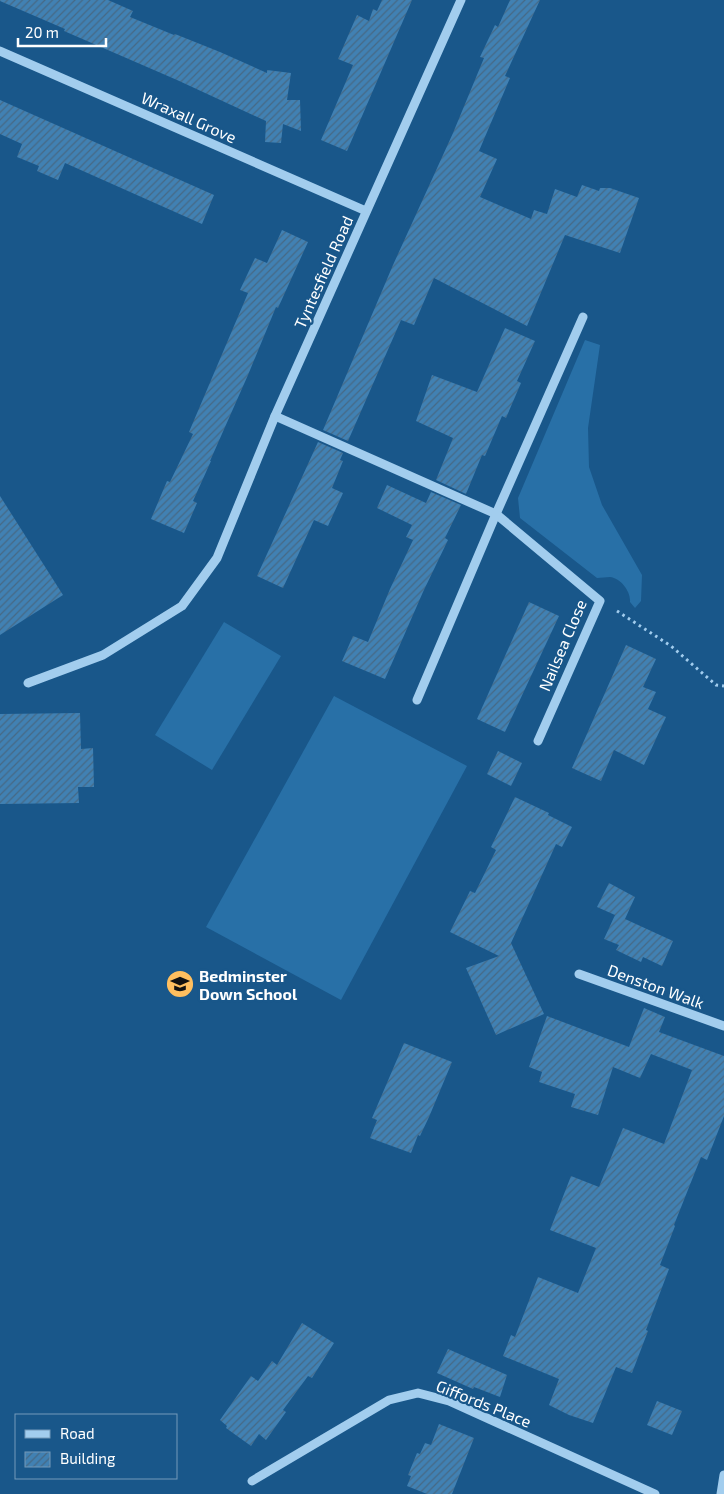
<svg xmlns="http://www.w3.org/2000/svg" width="724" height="1494" viewBox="0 0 724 1494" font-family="'Exo 2',sans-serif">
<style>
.grass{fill:#2870a7}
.building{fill:url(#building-hatch)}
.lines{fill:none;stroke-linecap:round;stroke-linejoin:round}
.path{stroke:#a2cdee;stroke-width:3;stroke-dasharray:2.5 4;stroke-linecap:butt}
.minor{stroke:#a2cdee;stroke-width:9}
.labels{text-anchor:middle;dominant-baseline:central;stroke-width:4.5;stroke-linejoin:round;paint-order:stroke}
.street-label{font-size:16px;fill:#fff;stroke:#19578a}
.poi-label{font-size:16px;font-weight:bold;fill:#fff;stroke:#19578a;text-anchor:start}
</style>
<defs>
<pattern id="building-hatch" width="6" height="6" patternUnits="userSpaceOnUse" patternTransform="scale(1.25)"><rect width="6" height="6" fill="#4181b3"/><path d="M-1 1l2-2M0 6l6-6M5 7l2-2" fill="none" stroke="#466985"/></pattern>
</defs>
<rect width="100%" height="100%" fill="#19578a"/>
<!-- grass -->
<g class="grass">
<path d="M585 340 600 345 588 428 589 467 602 505 642 575 641 601 635 608 630 602C631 592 621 578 610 577 606 577 601 578 597 578L520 518 518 498Z"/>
<path d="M224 622 281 656 212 770 155 735Z"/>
<path d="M334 696 467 766 341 1000 206 927Z"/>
</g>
<!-- building -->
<g class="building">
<path d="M0 0H108L133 11 130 17 174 35 175 34 220 52 267 73V70L291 73 287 100H300L301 131 283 124 281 143 265 142 266 121 177 80 64 31 65 29 0 1Z"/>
<path d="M382 0H412L347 151 321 140 353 65 338 59 357 15 369 21 373 9 377 11Z"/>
<path d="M510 0H540L505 76 510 78 479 151 497 159 480 197 531 219 534 210 547 214 555 189 577 197 582 185 599 191 600 188H610L639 198 620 253 565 235 527 326 434 278 414 325 401 320 348 441 323 430 393 265 453 133 484 58 480 57 495 25 498 27Z"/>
<path d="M0 100 214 195 202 224 65 163 58 180 37 171 39 166 17 157 22 144 0 134Z"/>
<path d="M282 230 308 242 278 308 276 307 248 375 210 461H211L193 501 197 503 184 533 151 519 167 481 170 482 193 434 189 432 248 293 240 290 255 258 267 263Z"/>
<path d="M505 328 535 341 517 381 521 383 506 418 502 416 485 456 482 455 466 494 436 480 453 438 416 421 432 375 477 392Z"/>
<path d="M318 442 343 453 340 460 343 461 332 488 343 493 328 526 314 520 283 588 257 576Z"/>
<path d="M387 485 426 503 431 492 461 505 445 538 448 540 423 592 385 679 342 661 353 636 368 642 390 589 413 540 406 537 412 525 377 508Z"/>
<path d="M0 496 63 595 0 635Z"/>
<path d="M529 602 559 616 505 732 477 719Z"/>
<path d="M626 645 656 659 643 687 656 692 648 709 666 717 644 765 614 750 601 781 572 768Z"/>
<path d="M80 713 81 749 93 748 94 787H78L79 803 0 804V714Z"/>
<path d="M498 751 522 763 511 786 487 774Z"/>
<path d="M515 797 549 813 548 815 572 827 562 847 556 844 511 943 544 1014 496 1035 466 968 499 956 450 932 470 891 475 893 496 850 491 847Z"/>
<path d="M609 883 635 897 625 919 673 941 662 966 643 957 641 962 616 950 619 945 604 939 615 915 597 907Z"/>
<path d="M644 1008 665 1017 659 1032 724 1056V1116L707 1160 701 1157 674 1225 675 1226 660 1265 669 1269 646 1330 648 1331 632 1373 616 1367 593 1423 569 1415 549 1405 559 1379 503 1356 511 1335 515 1337 538 1277 578 1293 596 1248 550 1230 571 1176 599 1187 623 1128 664 1144 692 1070 651 1054 640 1078 613 1067 598 1115 571 1107 575 1094 539 1082 542 1072 529 1067 547 1016 629 1047Z"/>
<path d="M404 1043 452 1062 429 1117 420 1136 418 1135 411 1153 370 1138 377 1120 372 1118Z"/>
<path d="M302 1323 334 1343 312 1378 308 1376 283 1410 286 1412 266 1440 259 1434 251 1446 226 1428 227 1426 220 1420 251 1376 258 1381 272 1361 277 1365Z"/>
<path d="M448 1349 507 1375 500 1397 474 1387 473 1389 437 1373Z"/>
<path d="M657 1401 682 1411 672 1435 647 1425Z"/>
<path d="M439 1424 474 1438 452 1494H427L407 1486 411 1476 408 1475 417 1453 420 1454 425 1443 431 1445Z"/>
</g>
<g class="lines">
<!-- path -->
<path class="path" d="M617 611 671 646 716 685 724 686"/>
<!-- minor -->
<g class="minor">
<path d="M0 51 366 211"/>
<path d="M275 416 496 514 600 601 538 741"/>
<path d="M28 683 103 655 182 606 217 558 275 416 461 0"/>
<path d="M417 700 496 514 583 317"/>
<path d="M579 974 724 1026"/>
<path d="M252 1481 389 1400 418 1393 449 1401 655 1494"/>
<path d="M721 1494 724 1475"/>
</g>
</g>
<!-- icons -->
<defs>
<symbol id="school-disc" viewBox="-11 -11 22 22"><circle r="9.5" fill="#ffbf5f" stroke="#19578a"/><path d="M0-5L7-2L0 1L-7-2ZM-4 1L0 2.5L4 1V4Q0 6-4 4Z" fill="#111"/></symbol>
</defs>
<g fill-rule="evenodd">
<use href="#school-disc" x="164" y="968" width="32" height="32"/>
</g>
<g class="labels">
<!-- street labels -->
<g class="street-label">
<text transform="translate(189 117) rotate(24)">Wraxall Grove</text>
<text transform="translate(323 272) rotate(-66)">Tyntesfield Road</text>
<text transform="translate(562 645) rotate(-67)">Nailsea Close</text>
<text transform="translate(656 986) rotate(20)">Denston Walk</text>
<text transform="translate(484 1403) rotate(22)">Giffords Place</text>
</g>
<!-- poi labels -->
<g class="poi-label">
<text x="199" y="975">Bedminster<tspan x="199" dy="18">Down School</tspan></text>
</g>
</g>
<!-- legend -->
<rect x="15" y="1414" width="162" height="65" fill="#19578a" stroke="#759ab9"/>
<rect x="25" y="1430" width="25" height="8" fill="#a2cdee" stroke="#759ab9"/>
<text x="60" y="1439" font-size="15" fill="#ffffff">Road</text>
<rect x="25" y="1452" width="25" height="15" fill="url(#building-hatch)" stroke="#759ab9"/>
<text x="60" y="1464" font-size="15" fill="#ffffff">Building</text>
<!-- scale -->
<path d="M18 38v8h88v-8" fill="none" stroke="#ffffff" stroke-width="2.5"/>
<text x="25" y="38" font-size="15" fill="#ffffff" stroke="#19578a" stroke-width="4" paint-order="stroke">20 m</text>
</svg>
